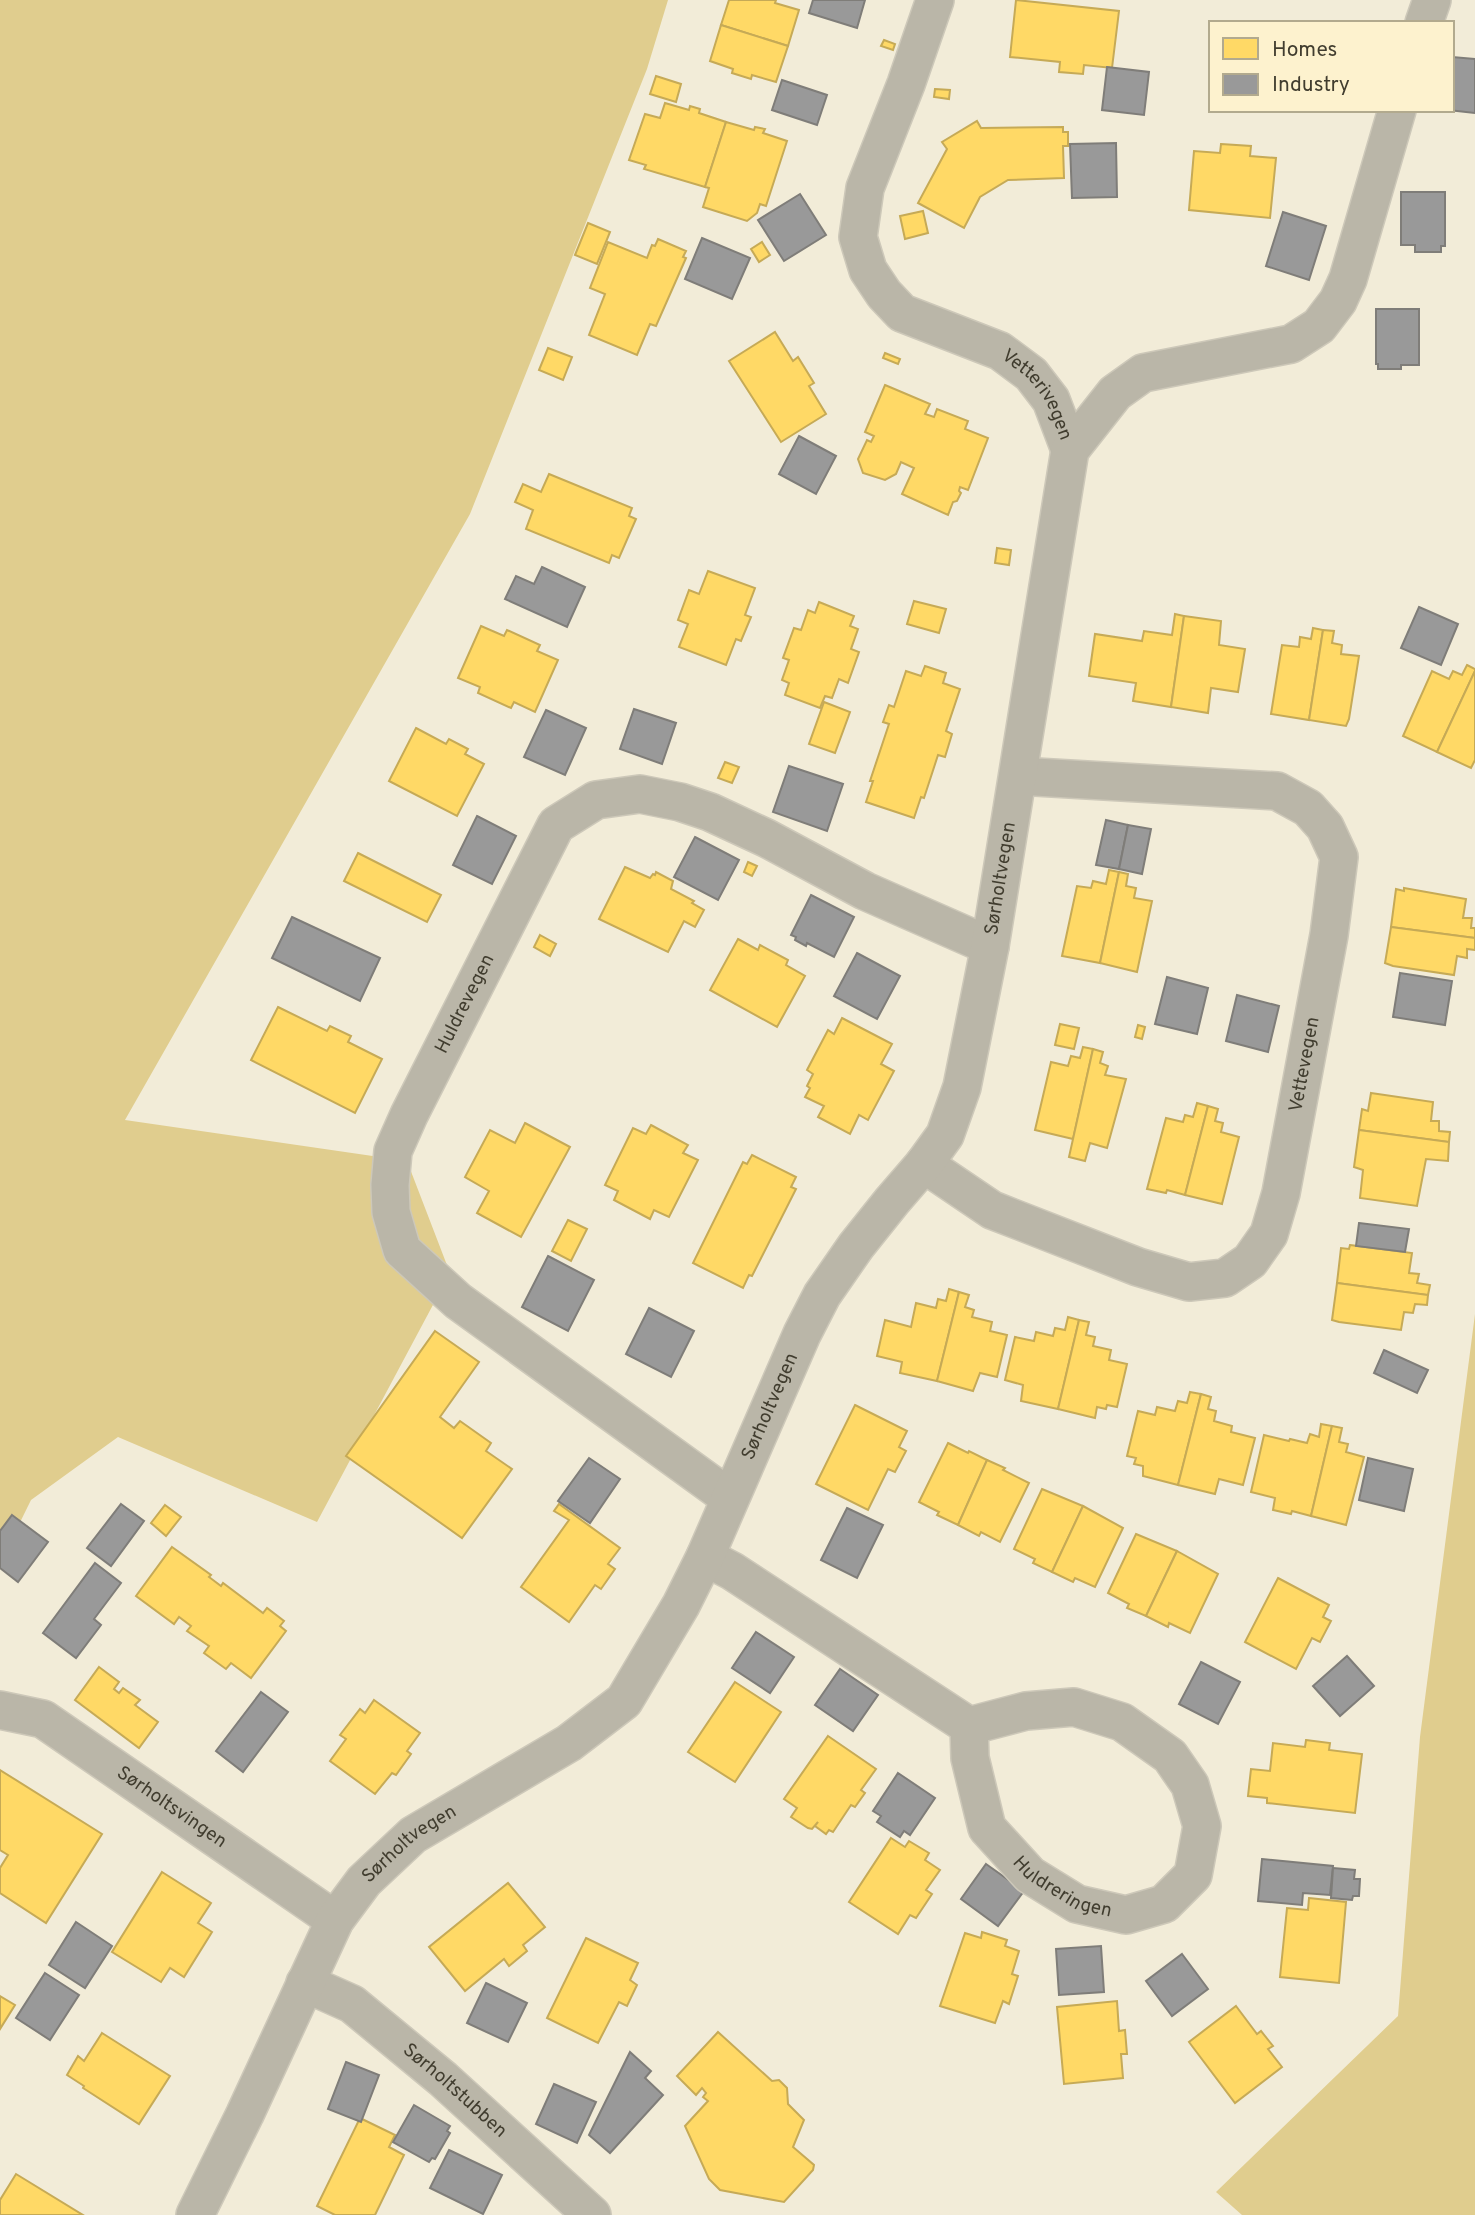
<svg xmlns="http://www.w3.org/2000/svg" width="1475" height="2215" viewBox="0 0 1475 2215" font-family="Overpass,sans-serif">
<style>
.forest{fill:#e0cd8e}
.homes{fill:#ffd966;stroke:#c6aa56;stroke-width:2}
.industry{fill:#999;stroke:#7f7d79;stroke-width:2}
.lines{fill:none;stroke-linecap:round;stroke-linejoin:round}
.minor-casing{stroke:#cdc8b9;stroke-width:40}
.minor{stroke:#bab6a8;stroke-width:37}
.labels{text-anchor:middle;dominant-baseline:central;stroke-width:7;stroke-linejoin:round;paint-order:stroke}
.street-label{font-size:19px;fill:#413d2f;stroke:#fdf2ce}
</style>
<rect width="100%" height="100%" fill="#f2ecd8"/>
<!-- forest -->
<g class="forest">
<path d="M0 0H668L647 69 470 514 125 1120 407 1161 450 1273 317 1522 118 1437 31 1500 0 1563Z"/>
<path d="M1475 1314V2215H1242L1216 2192 1398 2016 1420 1737Z"/>
</g>
<!-- homes -->
<g class="homes">
<path d="M729 0H776L775 3 799 10 788 46 721 25Z"/>
<path d="M1016 0 1119 11 1112 68 1084 65 1083 74 1059 72 1060 62 1010 57Z"/>
<path d="M721 25 788 46 776 82 752 75 751 79 732 73 733 69 710 61Z"/>
<path d="M884 40 895 44 893 50 881 46Z"/>
<path d="M656 76 681 84 676 102 650 94Z"/>
<path d="M935 89 950 90 949 99 934 97Z"/>
<path d="M665 103 689 110 690 106 700 109 699 113 726 122 705 187 644 169 646 165 629 160 645 114 660 118Z"/>
<path d="M977 121 981 128 1063 127V132H1068V146H1063L1064 178 1008 180 980 197 964 228 918 203 947 149 942 142Z"/>
<path d="M726 122 754 130 755 127 765 129 763 133 787 141 766 206 760 204 757 213 747 221 703 207 709 188 705 187Z"/>
<path d="M1221 144 1251 146 1250 156 1276 158 1270 218 1189 210 1194 151 1220 153Z"/>
<path d="M923 211 928 233 905 239 900 216Z"/>
<path d="M588 223 610 232 597 264 575 255Z"/>
<path d="M658 239 686 251 683 257 686 258 656 326 650 324 637 355 589 335 605 294 590 288 608 242 647 258 652 245 655 246Z"/>
<path d="M762 242 770 255 759 262 751 249Z"/>
<path d="M775 332 793 361 798 357 814 383 809 386 826 414 781 442 729 361Z"/>
<path d="M548 348 572 357 563 380 539 370Z"/>
<path d="M885 353 900 359 898 364 883 358Z"/>
<path d="M885 385 930 404 925 414 934 417 937 409 968 421 965 429 988 438 968 490 960 487 959 491 961 493 957 501 953 502 948 515 902 494 914 468 901 462 896 474 885 480 863 473 858 459 867 440 871 442 874 436 865 432Z"/>
<path d="M549 474 632 508 629 516 636 519 619 558 612 555 609 563 526 529 533 510 515 502 523 484 541 492Z"/>
<path d="M997 548 1011 550 1009 565 995 563Z"/>
<path d="M708 571 755 588 745 615 751 617 741 641 736 639 726 665 679 647 688 624 678 620 689 590 699 594Z"/>
<path d="M914 601 946 609 939 633 907 624Z"/>
<path d="M819 602 854 616 850 626 858 629 851 649 859 652 848 683 839 679 832 698 825 696 820 708 785 695 789 683 782 680 789 660 783 658 794 628 801 630 808 610 815 613Z"/>
<path d="M1175 614 1184 616 1171 707 1133 701 1136 683 1089 676 1095 634 1142 641 1144 631 1172 635Z"/>
<path d="M1184 616 1221 621 1219 645 1245 649 1238 692 1211 688 1208 713 1171 707Z"/>
<path d="M481 626 504 636 507 630 540 645 537 651 558 660 535 712 514 702 511 708 478 693 480 687 458 678Z"/>
<path d="M1313 628 1323 630 1309 720 1271 714 1282 645 1299 647 1300 637 1311 639Z"/>
<path d="M1323 630 1334 631 1332 643 1342 645 1341 654 1359 656 1349 719 1346 726 1309 720Z"/>
<path d="M1467 665 1475 669V671L1437 752 1403 736 1432 671 1449 679 1453 671 1462 675Z"/>
<path d="M925 666 946 673 943 683 960 689 946 731 952 734 945 757 938 755 924 798 921 797 914 818 866 802 873 781H870L889 724 883 722 889 705 894 707 906 671 921 676Z"/>
<path d="M1475 671V760L1471 768 1437 752Z"/>
<path d="M824 702 850 712 835 753 809 744Z"/>
<path d="M416 728 446 744 449 739 468 749 465 754 484 764 457 816 389 781Z"/>
<path d="M725 762 739 767 732 783 718 778Z"/>
<path d="M358 853 441 895 427 922 344 881Z"/>
<path d="M748 862 757 866 752 876 744 872Z"/>
<path d="M625 867 650 878 653 874 655 875 656 872 673 881 671 889 694 901 692 903 704 910 695 927 684 921 668 952 599 919Z"/>
<path d="M1109 870 1119 872 1100 963 1062 956 1077 886 1091 888 1093 881 1106 884Z"/>
<path d="M1119 872 1128 874 1126 886 1136 888 1134 898 1152 901 1137 972 1100 963Z"/>
<path d="M1404 888 1466 899 1463 918H1472L1471 928H1475V938L1391 927 1396 889 1404 891Z"/>
<path d="M1391 927 1475 938V950L1467 949V958L1457 956 1454 975 1393 966 1385 963Z"/>
<path d="M540 935 556 944 550 956 534 947Z"/>
<path d="M738 939 758 950 760 945 788 960 786 965 805 976 777 1027 710 990Z"/>
<path d="M278 1007 327 1031 330 1026 351 1036 348 1042 382 1059 355 1113 251 1060Z"/>
<path d="M842 1018 892 1044 881 1064 894 1071 868 1120 859 1115 850 1134 818 1117 824 1106 805 1097 810 1088 807 1086 813 1074 807 1070 828 1030 834 1034Z"/>
<path d="M1060 1024 1079 1028 1074 1049 1055 1045Z"/>
<path d="M1138 1025 1145 1027 1142 1039 1135 1037Z"/>
<path d="M1083 1047 1093 1049 1073 1139 1035 1130 1051 1062 1068 1066 1071 1056 1080 1058Z"/>
<path d="M1093 1049 1103 1052 1100 1063 1108 1066 1105 1075 1126 1079 1107 1148 1090 1143 1085 1161 1069 1157Z"/>
<path d="M1371 1093 1433 1102 1431 1121H1439V1131L1450 1132 1449 1142 1359 1130 1362 1109 1368 1111Z"/>
<path d="M1197 1103 1208 1106 1185 1195 1167 1190 1166 1193 1147 1189 1166 1118 1183 1122 1185 1115 1193 1117Z"/>
<path d="M1208 1106 1218 1109 1215 1121 1223 1123 1221 1132 1239 1137 1222 1204 1185 1195Z"/>
<path d="M525 1123 570 1147 521 1237 477 1213 489 1191 465 1177 490 1130 515 1143Z"/>
<path d="M651 1125 688 1145 683 1153 698 1160 669 1217 654 1210 650 1219 614 1200 618 1191 605 1185 633 1128 646 1134Z"/>
<path d="M1359 1130 1449 1142 1448 1161 1426 1159 1417 1206 1360 1198 1363 1170 1354 1167Z"/>
<path d="M752 1155 796 1177 791 1187 796 1189 752 1276 749 1275 743 1288 693 1263 743 1162 747 1164Z"/>
<path d="M568 1220 587 1229 571 1261 552 1251Z"/>
<path d="M1350 1245 1412 1253 1409 1273 1419 1274 1417 1283 1430 1285 1428 1295 1337 1283 1341 1248 1349 1249Z"/>
<path d="M1337 1283 1428 1295 1427 1305 1415 1304 1413 1313 1404 1312 1401 1330 1339 1322 1332 1320Z"/>
<path d="M949 1289 959 1292 937 1381 900 1373 902 1362 877 1356 885 1320 911 1327 916 1303 936 1308 938 1299 946 1301Z"/>
<path d="M959 1292 969 1295 965 1307 974 1310 972 1317 992 1322 990 1331 1007 1335 997 1377 980 1373 973 1391 937 1381Z"/>
<path d="M1068 1317 1079 1320 1058 1409 1021 1401 1023 1385 1005 1380 1015 1337 1034 1341 1036 1332 1053 1336 1055 1328 1065 1330Z"/>
<path d="M1079 1320 1089 1322 1086 1335 1095 1337 1093 1346 1111 1350 1109 1360 1127 1364 1117 1407 1107 1405 1106 1409 1097 1407 1095 1418 1058 1409Z"/>
<path d="M435 1331 479 1362 440 1417 454 1428 460 1421 491 1443 486 1451 512 1469 462 1538 346 1456Z"/>
<path d="M1190 1392 1201 1394 1178 1485 1143 1476V1466L1134 1464 1136 1458 1127 1456 1138 1411 1155 1415 1157 1407 1175 1411 1178 1401 1187 1403Z"/>
<path d="M1201 1394 1211 1397 1208 1409 1216 1411 1214 1421 1232 1426 1231 1432 1255 1438 1243 1485 1219 1479 1215 1494 1178 1485Z"/>
<path d="M855 1405 907 1431 899 1447 906 1451 895 1472 888 1469 868 1510 816 1484Z"/>
<path d="M1321 1424 1332 1426 1311 1516 1292 1511 1291 1514 1273 1510 1275 1498 1251 1492 1264 1435 1289 1441 1290 1439 1307 1443 1310 1434 1319 1437Z"/>
<path d="M1332 1426 1342 1428 1339 1442 1348 1444 1346 1452 1364 1457 1346 1525 1311 1516Z"/>
<path d="M948 1443 968 1453 969 1451 987 1460 958 1525 937 1515 939 1512 919 1502Z"/>
<path d="M987 1460 1005 1468 1003 1470 1029 1483 1000 1542 981 1532 979 1536 958 1525Z"/>
<path d="M1042 1489 1083 1506 1052 1572 1033 1563 1035 1559 1014 1549Z"/>
<path d="M559 1504 620 1548 608 1564 615 1569 601 1589 595 1585 569 1622 521 1587 569 1520 554 1511Z"/>
<path d="M165 1505 181 1517 166 1536 151 1523Z"/>
<path d="M1083 1506 1123 1528 1095 1587 1075 1578 1073 1582 1052 1572Z"/>
<path d="M1136 1534 1177 1551 1146 1616 1127 1608 1129 1604 1108 1593Z"/>
<path d="M172 1547 211 1575 209 1577 221 1586 223 1583 263 1613 267 1608 284 1621 280 1626 286 1631 251 1678 231 1663 226 1669 204 1653 209 1646 187 1631 191 1626 179 1617 174 1624 136 1596Z"/>
<path d="M1177 1551 1218 1574 1190 1633 1169 1623 1168 1627 1146 1616Z"/>
<path d="M1278 1578 1329 1605 1323 1617 1331 1621 1320 1642 1312 1638 1296 1669 1245 1642Z"/>
<path d="M99 1667 119 1682 114 1689 119 1693 123 1688 140 1700 135 1705 158 1722 139 1748 75 1700Z"/>
<path d="M735 1682 781 1712 735 1782 688 1752Z"/>
<path d="M374 1700 420 1733 407 1751 411 1754 396 1775 392 1773 375 1794 330 1761 346 1739 340 1735 360 1709 365 1713Z"/>
<path d="M828 1736 876 1769 861 1790 865 1793 855 1807 851 1805 833 1832 829 1830 826 1834 815 1826 818 1822 812 1829 808 1828 791 1817 797 1808 784 1799Z"/>
<path d="M1306 1740 1330 1743 1329 1750 1362 1754 1355 1813 1267 1803V1798L1248 1796 1251 1769 1270 1771 1273 1743 1305 1747Z"/>
<path d="M0 1770 102 1834 46 1923 0 1893V1868L8 1855 0 1850Z"/>
<path d="M891 1838 905 1847 909 1841 929 1853 925 1860 940 1870 926 1890 932 1894 916 1918 910 1915 898 1934 849 1902Z"/>
<path d="M162 1872 211 1903 198 1923 212 1932 184 1977 170 1968 161 1982 112 1952Z"/>
<path d="M508 1883 545 1927 523 1945 527 1951 509 1966 504 1959 465 1991 429 1947Z"/>
<path d="M1309 1898 1346 1902 1339 1983 1280 1977 1287 1908 1308 1910Z"/>
<path d="M982 1932 1007 1940 1005 1946 1019 1951 1012 1974 1018 1976 1009 2004 1003 2001 995 2023 940 2006 965 1933 981 1938Z"/>
<path d="M586 1938 638 1963 630 1980 637 1985 627 2006 619 2002 598 2043 547 2018Z"/>
<path d="M0 1996 15 2005 0 2029Z"/>
<path d="M1117 2001 1119 2031 1125 2030 1127 2054H1121L1123 2078 1064 2084 1057 2007Z"/>
<path d="M1236 2006 1257 2034 1261 2031 1273 2046 1268 2049 1282 2067 1235 2103 1189 2042Z"/>
<path d="M718 2032 772 2081 779 2080 787 2088 788 2104 804 2120 793 2147 814 2165 813 2170 784 2202 720 2190 709 2179 685 2126 708 2101 703 2097 706 2093 702 2088 696 2095 677 2076Z"/>
<path d="M102 2033 170 2076 139 2124 83 2088 84 2086 67 2075 78 2056 84 2061Z"/>
<path d="M360 2118 395 2135 389 2147 404 2155 375 2215H335L317 2206Z"/>
<path d="M16 2174 83 2215H0V2200Z"/>
</g>
<!-- industry -->
<g class="industry">
<path d="M813 0H865L857 28 809 13Z"/>
<path d="M1452 57 1475 59V113L1448 110H1452Z"/>
<path d="M1107 67 1149 72 1144 115 1102 110Z"/>
<path d="M782 80 827 95 817 125 772 110Z"/>
<path d="M1116 143 1117 197 1072 198 1070 144Z"/>
<path d="M1401 192H1445V246H1441V252H1415V245H1401Z"/>
<path d="M800 194 826 235 784 261 758 220Z"/>
<path d="M1283 212 1326 226 1309 280 1266 266Z"/>
<path d="M702 238 750 258 732 299 685 279Z"/>
<path d="M1376 309H1419V365H1401V369H1378V364H1376Z"/>
<path d="M799 436 836 456 816 494 779 474Z"/>
<path d="M542 567 585 587 567 627 505 599 516 576 534 584Z"/>
<path d="M1419 607 1458 624 1441 665 1401 648Z"/>
<path d="M634 709 676 723 662 764 620 749Z"/>
<path d="M546 710 586 728 565 775 524 757Z"/>
<path d="M789 766 843 784 827 831 773 812Z"/>
<path d="M477 816 516 836 492 884 453 865Z"/>
<path d="M1106 820 1128 825 1119 869 1096 865Z"/>
<path d="M1128 825 1151 829 1142 874 1119 869Z"/>
<path d="M695 837 739 860 718 900 674 877Z"/>
<path d="M811 895 854 917 834 957 807 943 806 946 795 940 796 937 791 935Z"/>
<path d="M292 917 380 958 360 1001 272 958Z"/>
<path d="M857 953 900 976 877 1019 834 996Z"/>
<path d="M1400 973 1452 981 1445 1025 1393 1017Z"/>
<path d="M1167 977 1208 988 1197 1034 1155 1024Z"/>
<path d="M1237 995 1279 1006 1268 1052 1226 1041Z"/>
<path d="M1359 1223 1409 1229 1405 1252 1356 1246Z"/>
<path d="M548 1256 594 1280 568 1331 522 1307Z"/>
<path d="M649 1308 694 1331 671 1377 626 1354Z"/>
<path d="M1384 1350 1428 1370 1417 1393 1374 1373Z"/>
<path d="M589 1458 620 1479 590 1523 558 1501Z"/>
<path d="M1368 1458 1413 1469 1404 1511 1359 1500Z"/>
<path d="M121 1504 144 1521 111 1566 87 1548Z"/>
<path d="M847 1508 883 1525 857 1578 821 1560Z"/>
<path d="M12 1515 48 1542 18 1582 0 1568V1531Z"/>
<path d="M95 1563 121 1583 94 1619 101 1625 76 1658 43 1633Z"/>
<path d="M756 1632 794 1657 770 1693 732 1668Z"/>
<path d="M1347 1656 1374 1686 1340 1716 1313 1686Z"/>
<path d="M1201 1662 1240 1682 1218 1724 1179 1704Z"/>
<path d="M840 1669 878 1695 853 1731 815 1705Z"/>
<path d="M261 1692 288 1712 243 1772 216 1751Z"/>
<path d="M898 1773 935 1798 910 1835 904 1831 900 1837 877 1822 881 1816 873 1811Z"/>
<path d="M1262 1859 1333 1866 1330 1895 1303 1893 1302 1905 1258 1901Z"/>
<path d="M986 1864 1024 1891 998 1926 961 1899Z"/>
<path d="M1333 1868 1355 1870 1354 1879H1360L1359 1896H1353L1352 1900 1331 1898Z"/>
<path d="M76 1922 112 1946 85 1988 49 1965Z"/>
<path d="M1101 1946 1104 1992 1059 1995 1056 1949Z"/>
<path d="M1182 1954 1208 1989 1172 2016 1146 1981Z"/>
<path d="M45 1973 79 1995 50 2040 16 2018Z"/>
<path d="M486 1983 527 2003 508 2042 467 2023Z"/>
<path d="M630 2052 651 2071 645 2078 663 2095 610 2153 589 2135Z"/>
<path d="M346 2062 379 2075 361 2122 328 2109Z"/>
<path d="M554 2084 596 2102 577 2143 536 2124Z"/>
<path d="M414 2105 450 2126 447 2131 450 2133 435 2159 432 2158 429 2162 393 2142Z"/>
<path d="M449 2150 502 2175 483 2214 430 2188Z"/>
</g>
<g class="lines">
<defs>
<g id="minor">
<path id="s1" d="M935 0 906 84 865 188 858 237 868 270 884 294 902 313 1000 351 1031 374 1051 400 1070 450"/>
<path d="M1424 23 1432 0"/>
<path id="s2" d="M924 1164 992 1210 1138 1267 1189 1282 1225 1278 1250 1261 1269 1234 1281 1193 1329 935 1339 857 1325 827 1308 808 1277 791 1018 776"/>
<path id="s3" d="M730 1498 458 1301 402 1250 391 1212 390 1185 393 1151 409 1115 556 825 596 800 640 794 680 802 710 812 766 838 865 891 990 946"/>
<path id="s4" d="M705 1557 732 1571 969 1726 970 1758 987 1828 1030 1875 1077 1904 1126 1915 1164 1904 1193 1875 1202 1826 1190 1785 1170 1756 1122 1722 1074 1707 1026 1711 969 1726"/>
<path id="s5" d="M0 1710 43 1719 335 1920"/>
<path id="s6" d="M305 1983 352 2004 443 2079 592 2215"/>
<path id="s7" d="M195 2215 245 2114 335 1920 364 1881 413 1835 569 1743 624 1701 681 1605 705 1557 802 1334 822 1295 856 1246 892 1201 924 1164 945 1135 962 1087 990 946 1070 450 1115 393 1143 373 1291 344 1319 326 1338 301 1348 279 1397 110"/>
</g>
</defs>
<!-- minor casing -->
<use href="#minor" class="minor-casing"/>
<!-- minor -->
<use href="#minor" class="minor"/>
</g>
<g class="labels">
<!-- street labels -->
<g class="street-label">
<text stroke="none"><textPath href="#s1" startOffset="504">Vetterivegen</textPath></text>
<text stroke="none"><textPath href="#s7" startOffset="1610">Sørholtvegen</textPath></text>
<text stroke="none"><textPath href="#s3" startOffset="676">Huldrevegen</textPath></text>
<text stroke="none"><textPath href="#s2" startOffset="565">Vettevegen</textPath></text>
<text stroke="none"><textPath href="#s7" startOffset="1022">Sørholtvegen</textPath></text>
<text stroke="none"><textPath href="#s5" startOffset="200">Sørholtsvingen</textPath></text>
<text stroke="none"><textPath href="#s7" startOffset="434">Sørholtvegen</textPath></text>
<text stroke="none"><textPath href="#s4" startOffset="516">Huldreringen</textPath></text>
<text stroke="none"><textPath href="#s6" startOffset="186">Sørholtstubben</textPath></text>
</g>
</g>
<!-- legend -->
<rect x="1209" y="21" width="245" height="91" fill="#fdf2ce" stroke="#b2aa8e" stroke-width="2"/>
<rect x="1223" y="38" width="35" height="21" fill="#ffd966" stroke="#b2aa8e" stroke-width="2"/>
<text x="1272" y="56" font-size="21" fill="#413d2f">Homes</text>
<rect x="1223" y="74" width="35" height="21" fill="#999999" stroke="#b2aa8e" stroke-width="2"/>
<text x="1272" y="91" font-size="21" fill="#413d2f">Industry</text>
</svg>
